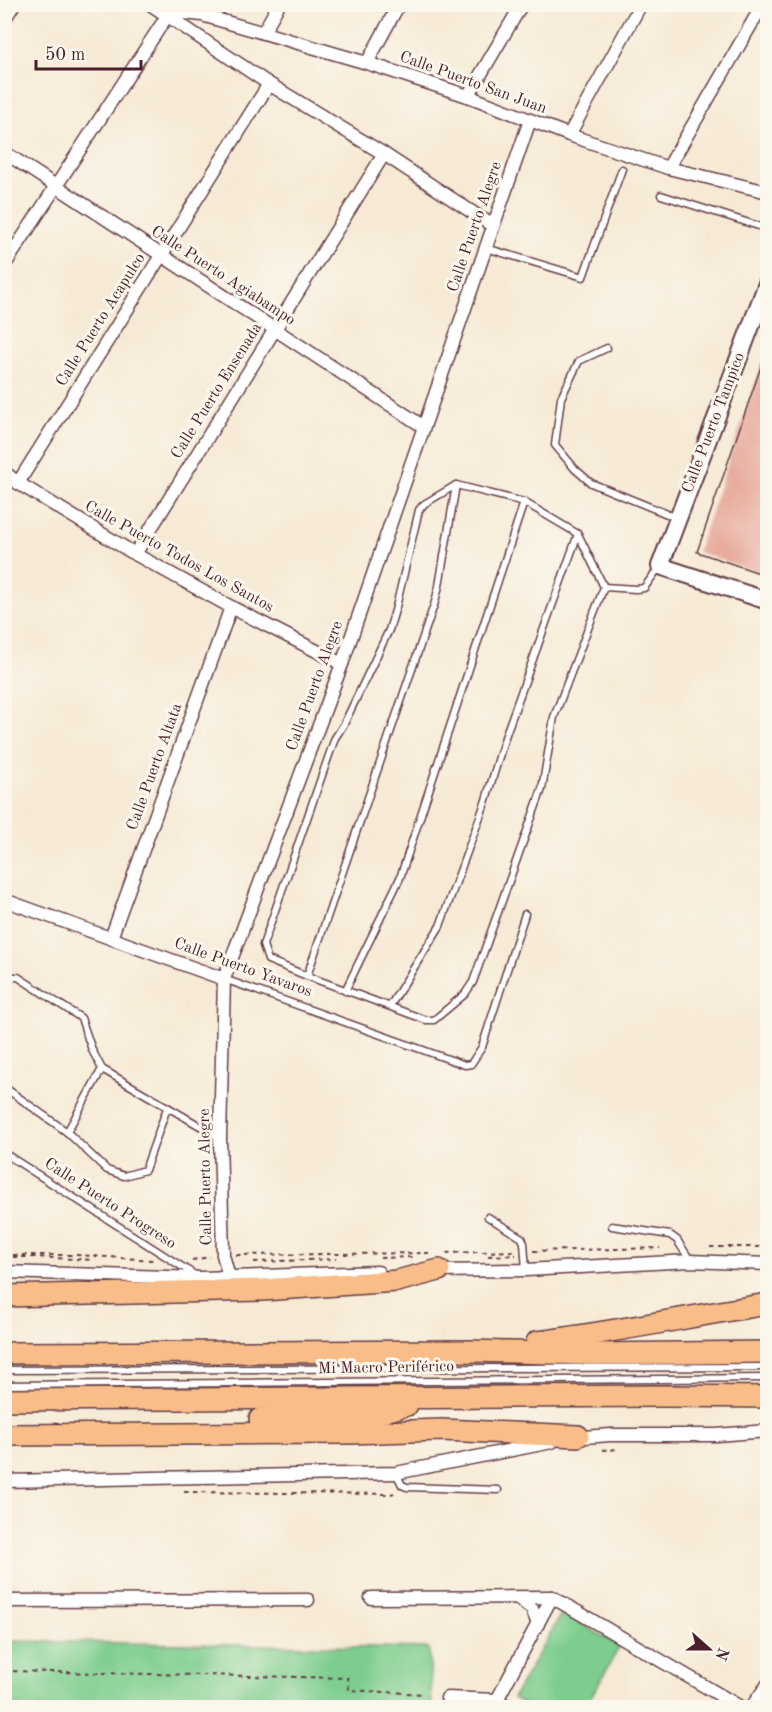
<svg xmlns="http://www.w3.org/2000/svg" width="772" height="1712" viewBox="0 0 772 1712" font-family="'Old Standard TT',serif">
<style>
.green{fill:#7dcd8e;stroke:#64765c;stroke-width:1.5}
.building{fill:#e5a394}
.lines{fill:none;stroke-linecap:round;stroke-linejoin:round}
.service-casing{stroke:#643d44;stroke-width:9}
.minor-casing{stroke:#643d44;stroke-width:15}
.tertiary-casing{stroke:#643d44;stroke-width:20}
.trunk-casing{stroke:#643d44;stroke-width:24}
.path{stroke:#643d44;stroke-width:2;stroke-dasharray:4.5 4.5;stroke-linecap:butt}
.service{stroke:#fff;stroke-width:6}
.minor{stroke:#fff;stroke-width:12}
.tertiary{stroke:#fff;stroke-width:16}
.trunk{stroke:#f8bd89;stroke-width:21}
.labels{text-anchor:middle;dominant-baseline:central;stroke-width:6;stroke-linejoin:round;paint-order:stroke}
.street-label{font-size:16px;fill:#4a1f2b;stroke:#fbf7ec}
</style>
<rect width="100%" height="100%" fill="#fbf7ec"/>
<filter id="ink" filterUnits="userSpaceOnUse"><feTurbulence type="fractalNoise" baseFrequency=".0167" numOctaves="2"/><feDisplacementMap in="SourceGraphic" scale="12" xChannelSelector="R" yChannelSelector="G"/><feConvolveMatrix kernelMatrix="1 2 1 2 8 2 1 2 1" color-interpolation-filters="sRGB"/></filter>
<filter id="wash" filterUnits="userSpaceOnUse"><feTurbulence type="fractalNoise" baseFrequency=".008" numOctaves="4" result="noise"/><feDisplacementMap in="SourceGraphic" scale="24" xChannelSelector="R" yChannelSelector="G"/><feGaussianBlur stdDeviation="1.35" result="paint"/><feColorMatrix in="noise" values="0 0 0 0 0 0 0 0 0 0 0 0 0 0 0 0 0 1.4 0 .05"/><feComposite in="paint" operator="in"/></filter>
<g filter="url(#wash)">
<rect width="100%" height="100%" fill="#f6ead5"/>
<!-- green -->
<g class="green">
<path d="M562 1613 620 1646 585 1707H529L513 1698Z"/>
<path d="M4 1641 429 1648 432 1707 49 1708 5 1705Z"/>
</g>
<g id="blocks">
<!-- building -->
<path class="building" d="M766 352H768V576L697 552Z"/>
</g>
</g>
<g filter="url(#ink)">
<use href="#blocks" fill-opacity="0" stroke="#643d44" stroke-width="1.5"/>
<g class="lines">
<defs>
<g id="service">
<path d="M661 195 768 229"/>
<path d="M486 248 583 277 622 169"/>
<path d="M607 348 579 361 561 398 555 445 575 469 591 483 677 518"/>
<path d="M456 485 524 502 578 534 604 587 554 717 542 789 473 982 465 994 434 1020H426L307 976 268 960 263 945 335 738 344 724 389 630 396 607 419 510 424 504Z"/>
<path d="M604 587 636 589 644 588 660 566"/>
<path d="M307 976 435 602 439 586 456 485"/>
<path d="M4 978 7 977H18L81 1018 92 1050 102 1069 219 1137"/>
<path d="M224 979 465 1065 471 1064 482 1047 525 914"/>
<path d="M345 991 400 878 524 502"/>
<path d="M390 1006 440 926 485 803 506 734 578 534"/>
<path d="M4 1087 67 1132 102 1069"/>
<path d="M67 1132 107 1170 124 1176 145 1170 167 1108"/>
<path d="M4 1153 195 1275"/>
<path d="M488 1217 522 1238 524 1243 526 1270"/>
<path d="M612 1226 670 1235 677 1240 690 1260"/>
<path d="M4 1370 768 1367"/>
<path d="M4 1385 768 1378"/>
<path d="M396 1473 402 1485 407 1487 498 1490"/>
</g>
<g id="minor">
<path d="M150 4 269 84 384 154 493 226"/>
<path d="M4 20 14 4"/>
<path d="M263 33 279 4"/>
<path d="M367 63 399 4"/>
<path d="M468 96 522 4"/>
<path d="M569 135 641 4"/>
<path d="M4 152 424 427"/>
<path d="M668 168 763 4"/>
<path d="M4 266 167 16 184 13 202 15 367 63 468 96 569 135 668 168 768 192"/>
<path d="M4 472 18 483 135 554 231 607 342 664"/>
<path d="M18 483 269 84"/>
<path d="M135 554 384 154"/>
<path d="M4 900 224 979"/>
<path d="M111 938 231 607"/>
<path d="M434 1271 526 1270 690 1261 768 1264"/>
<path d="M4 1272 201 1278 378 1272"/>
<path d="M229 1277 223 1255 220 1138 224 979 342 664 530 120"/>
<path d="M572 1438 610 1435H716L768 1431"/>
<path d="M4 1481 396 1473 552 1442"/>
<path d="M371 1598 552 1597 742 1708"/>
<path d="M518 1598 532 1609 538 1624"/>
<path d="M4 1601 308 1600"/>
<path d="M447 1698 497 1700 511 1708"/>
<path d="M497 1700 552 1597"/>
<path d="M751 1708 768 1684"/>
</g>
<path id="tertiary" d="M768 281 660 566 768 601"/>
<g id="trunk">
<path d="M4 1296 262 1290 397 1281 439 1270"/>
<path d="M537 1342C615 1332 691 1316 768 1304"/>
<path d="M4 1353 471 1351 591 1354 768 1352"/>
<path d="M4 1400 665 1396 768 1397"/>
<path d="M260 1419 365 1416 407 1405"/>
<path d="M4 1435 349 1433 441 1430 578 1436"/>
</g>
</defs>
<!-- service casing -->
<use href="#service" class="service-casing"/>
<!-- minor casing -->
<use href="#minor" class="minor-casing"/>
<!-- tertiary casing -->
<use href="#tertiary" class="tertiary-casing"/>
<!-- trunk casing -->
<use href="#trunk" class="trunk-casing"/>
<!-- path -->
<g class="path">
<path d="M710 1247H768"/>
<path d="M533 1251 660 1248"/>
<path d="M446 1253 516 1251"/>
<path d="M4 1255H77L153 1260"/>
<path d="M236 1255 429 1253"/>
<path d="M488 1256 516 1255"/>
<path d="M4 1257H36L93 1260"/>
<path d="M380 1258 414 1257"/>
<path d="M192 1260 210 1257"/>
<path d="M254 1262 336 1259"/>
<path d="M602 1450 618 1449"/>
<path d="M184 1492 391 1494 394 1493"/>
<path d="M4 1671 348 1678 349 1690 424 1694"/>
</g>
<!-- service -->
<use href="#service" class="service"/>
<!-- minor -->
<use href="#minor" class="minor"/>
<!-- tertiary -->
<use href="#tertiary" class="tertiary"/>
<!-- trunk -->
<use href="#trunk" class="trunk"/>
</g>
</g>
<g class="labels">
<!-- street labels -->
<g class="street-label">
<text transform="translate(473 83) rotate(20)">Calle Puerto San Juan</text>
<text transform="translate(475 227) rotate(-71)">Calle Puerto Alegre</text>
<text transform="translate(223 276) rotate(33)">Calle Puerto Agiabampo</text>
<text transform="translate(101 320) rotate(-58)">Calle Puerto Acapulco</text>
<text transform="translate(217 391) rotate(-58)">Calle Puerto Ensenada</text>
<text transform="translate(714 423) rotate(-69)">Calle Puerto Tampico</text>
<text transform="translate(179 557) rotate(29)">Calle Puerto Todos Los Santos</text>
<text transform="translate(315 686) rotate(-70)">Calle Puerto Alegre</text>
<text transform="translate(155 767) rotate(-70)">Calle Puerto Altata</text>
<text transform="translate(243 968) rotate(20)">Calle Puerto Yavaros</text>
<text transform="translate(206 1177) rotate(-91)">Calle Puerto Alegre</text>
<text transform="translate(110 1204) rotate(33)">Calle Puerto Progreso</text>
<text transform="translate(386 1368) rotate(-1)">Mi Macro Periférico</text>
</g>
</g>
<!-- margin -->
<rect width="772" height="1712" fill="none" stroke="#fbf7ec" stroke-width="24"/>
<!-- north arrow -->
<g transform="translate(709 1649) rotate(111)" stroke="#fbf7ec" stroke-width="4.5" paint-order="stroke">
<path d="M0-4.5L10 22L0 15L-10 22Z" fill="#4a1f2b"/>
<text y="-9" font-size="16" font-weight="bold" text-anchor="middle" fill="#4a1f2b">N</text>
</g>
<!-- scale -->
<path d="M36 60v9h105v-9" fill="none" stroke="#4a1f2b" stroke-width="3"/>
<text x="45" y="60" font-size="18" fill="#4a1f2b" stroke="#fbf7ec" stroke-width="4.5" paint-order="stroke">50 m</text>
</svg>
